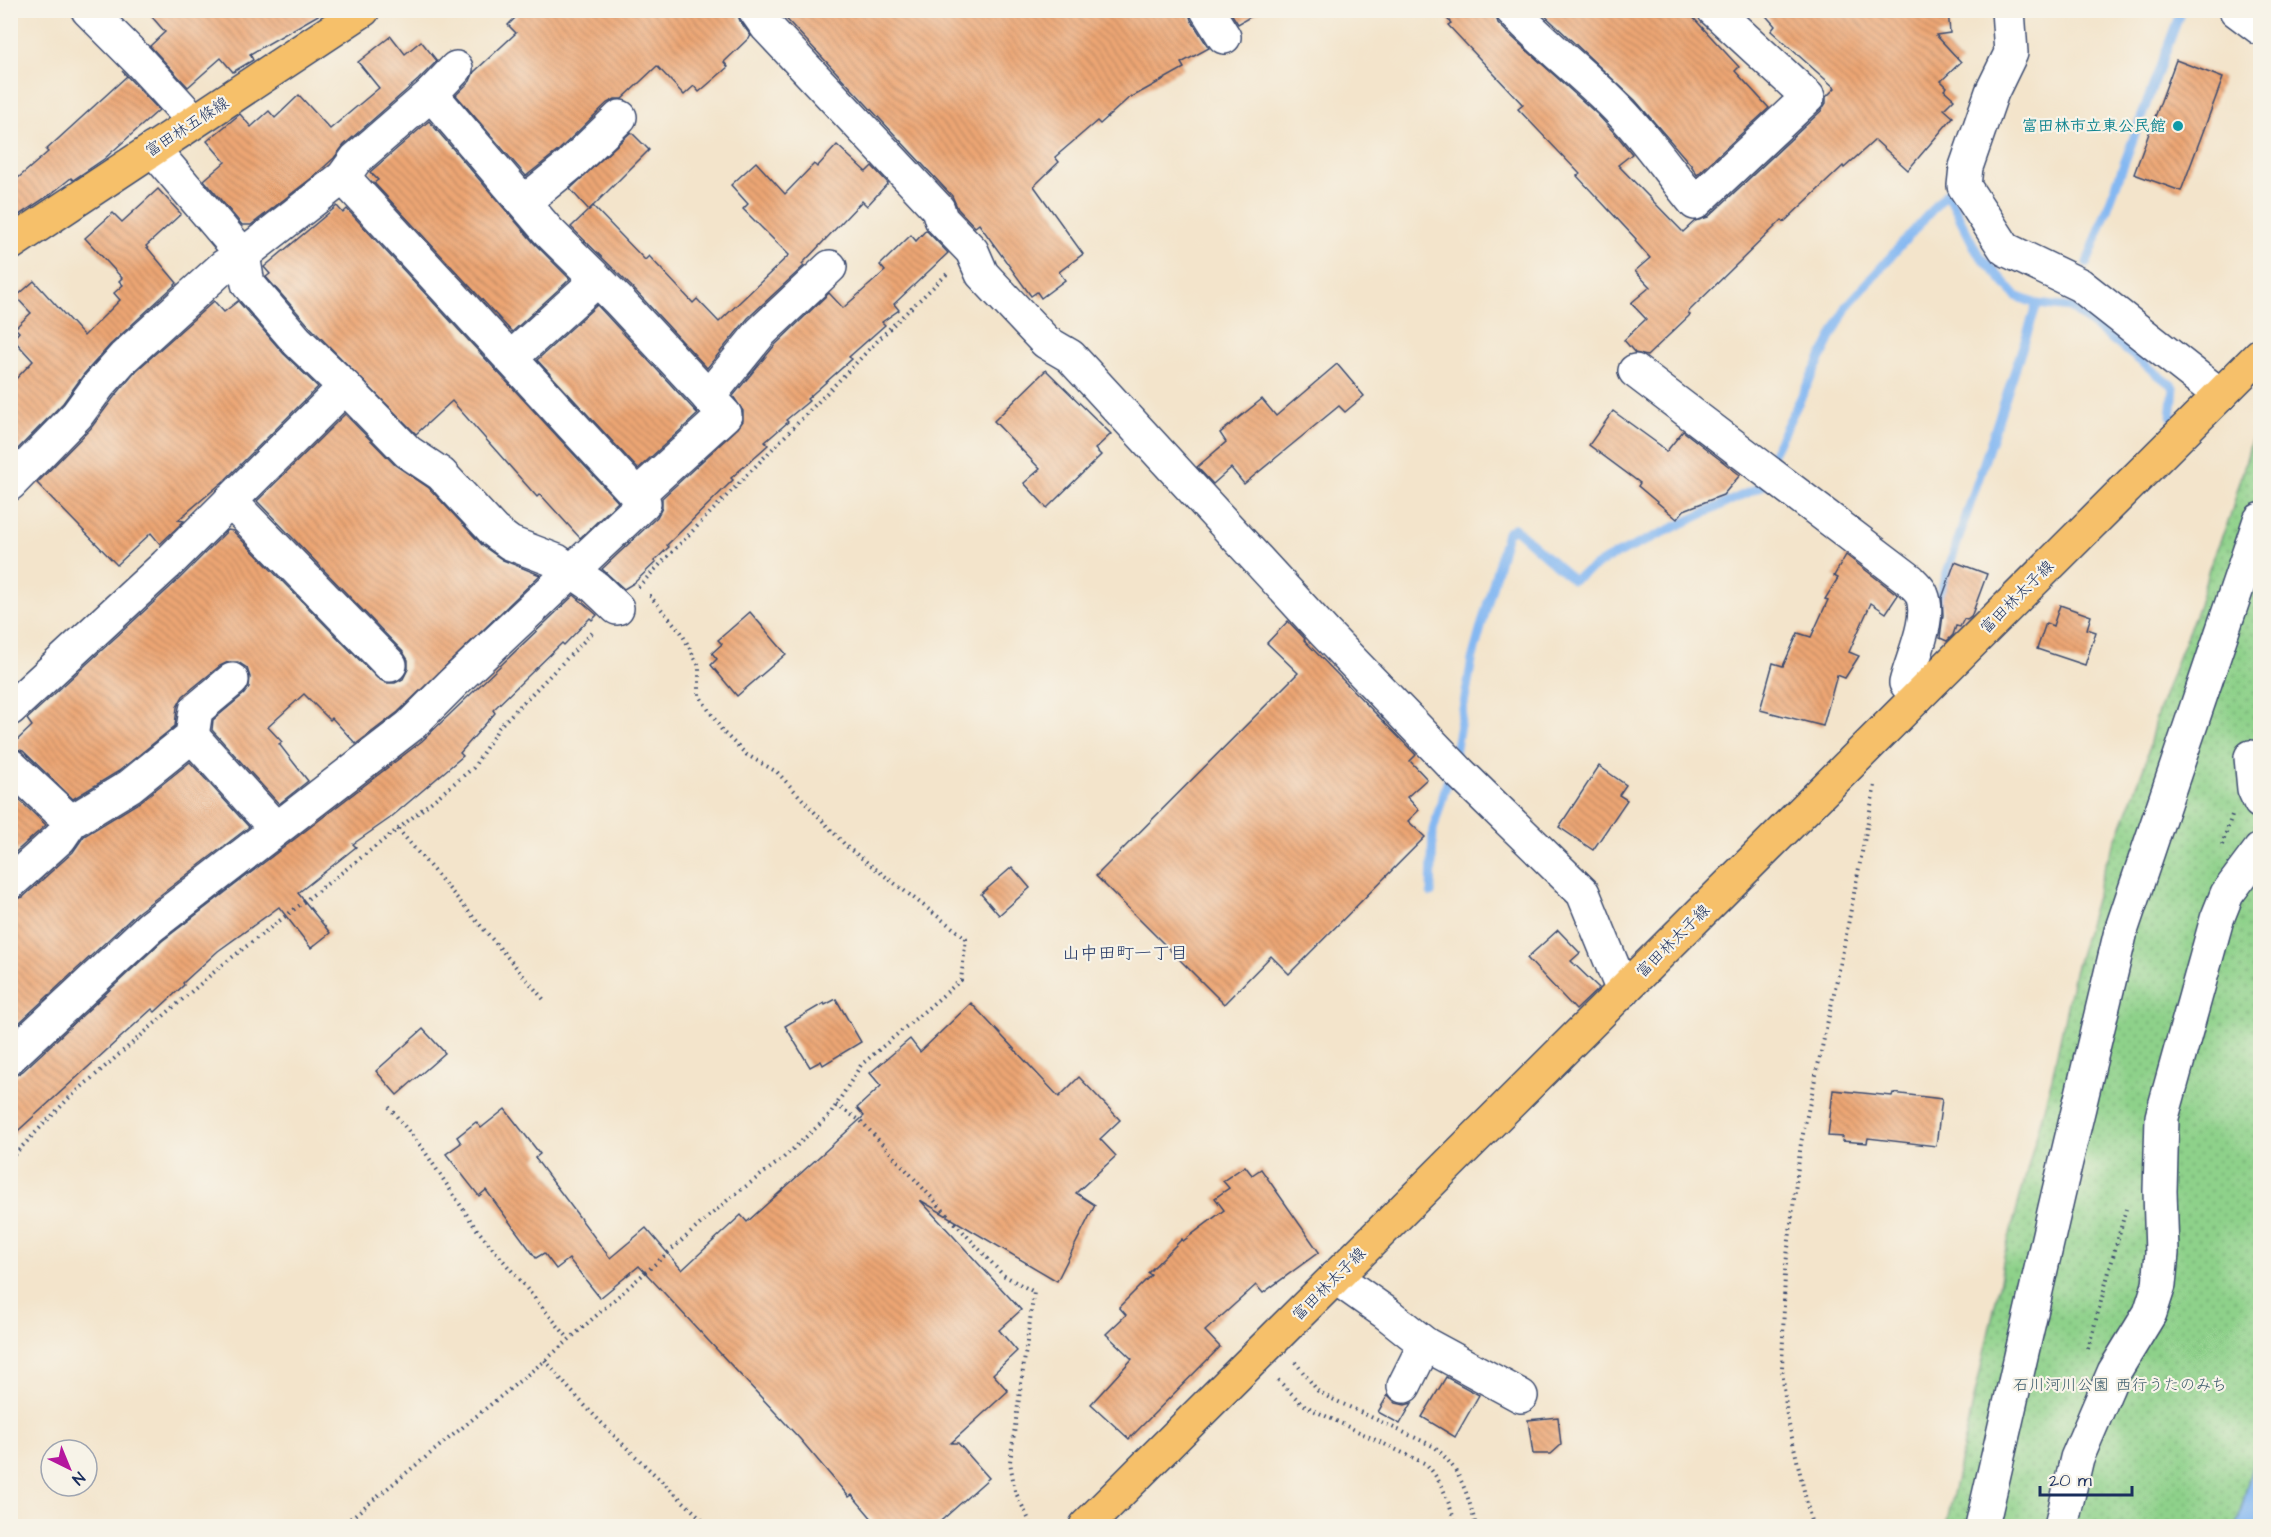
<svg xmlns="http://www.w3.org/2000/svg" width="2271" height="1537" viewBox="0 0 2271 1537" font-family="'Architects Daughter','Klee One',sans-serif">
<style>
.park{fill:url(#park-dots);stroke:#548074;stroke-width:1.5}
.water{fill:#84b8f2;stroke:#5074a8;stroke-width:1.5}
.lines{fill:none;stroke-linecap:round;stroke-linejoin:round}
.stream{stroke:#84b8f2;stroke-width:9}
.building{fill:url(#building-back-hatch)}
.minor-casing{stroke:#3b4a6e;stroke-width:36}
.major-casing{stroke:#3b4a6e;stroke-width:36}
.path{stroke:#3b4a6e;stroke-width:4;stroke-dasharray:1.5 4.5;stroke-linecap:butt}
.minor{stroke:#fff;stroke-width:33}
.major{stroke:#f6c06b;stroke-width:33}
.culture-dot{fill:#0f9aa8;stroke:#f7f3e8;stroke-width:2}
.labels{text-anchor:middle;dominant-baseline:central;stroke-width:4.5;stroke-linejoin:round;paint-order:stroke}
.culture-label{font-size:16px;font-weight:bold;fill:#0d838f;stroke:#f7f3e8;text-anchor:end}
.street-label{font-size:16px;fill:#1b2f5e;stroke:#f7f3e8}
.park-label{font-size:16px;fill:#385869;stroke:#f7f3e8}
.neighbourhood-label{font-size:18px;fill:#1b2f5e;stroke:#f7f3e8}
</style>
<defs>
<pattern id="park-dots" width="8" height="8" patternUnits="userSpaceOnUse" patternTransform="scale(1.5)"><rect width="8" height="8" fill="#8ed18a"/><path d="M2 2h.1M6 6h.1" fill="none" stroke="#73aa74" stroke-width="1.8" stroke-linecap="round"/></pattern>
<pattern id="building-back-hatch" width="6" height="6" patternUnits="userSpaceOnUse" patternTransform="scale(1.5)"><rect width="6" height="6" fill="#eda673"/><path d="M-1 5l2 2M0 0l6 6M5-1l2 2" fill="none" stroke="#bf8862"/></pattern>
</defs>
<rect width="100%" height="100%" fill="#f7f3e8"/>
<filter id="ink" filterUnits="userSpaceOnUse"><feTurbulence type="fractalNoise" baseFrequency=".0167" numOctaves="2"/><feDisplacementMap in="SourceGraphic" scale="12" xChannelSelector="R" yChannelSelector="G"/><feConvolveMatrix kernelMatrix="1 2 1 2 8 2 1 2 1" color-interpolation-filters="sRGB"/></filter>
<filter id="wash" filterUnits="userSpaceOnUse"><feTurbulence type="fractalNoise" baseFrequency=".008" numOctaves="4" result="noise"/><feDisplacementMap in="SourceGraphic" scale="24" xChannelSelector="R" yChannelSelector="G"/><feGaussianBlur stdDeviation="1.35" result="paint"/><feColorMatrix in="noise" values="0 0 0 0 0 0 0 0 0 0 0 0 0 0 0 0 0 1.4 0 .05"/><feComposite in="paint" operator="in"/></filter>
<g filter="url(#wash)">
<rect width="100%" height="100%" fill="#f3e4cb"/>
<!-- park -->
<path class="park" d="M2260 410V1435L2237 1526H1946L1999 1286 2004 1257 2052 1078 2074 973 2106 862 2120 831 2146 761 2155 720 2180 652 2199 605 2209 568 2230 517Z"/>
<!-- water -->
<path class="water" d="M2260 1435V1526H2237Z"/>
<g class="lines">
<!-- stream -->
<g class="stream">
<path d="M2087 263 2179 16"/>
<path d="M1768 463 1847 306 1947 193 1977 252 2016 296 2037 304 2071 308 2174 387 2171 417"/>
<path d="M1936 606 2037 304"/>
<path d="M1454 758 1472 660 1507 533 1514 528 1573 580 1607 559 1762 486 1765 477"/>
<path d="M1431 893 1433 830 1450 772"/>
</g>
</g>
<g id="blocks">
<!-- building -->
<g class="building">
<path d="M146 10H327L250 54 253 60 233 72 221 58 188 87 150 46 165 32Z"/>
<path d="M523 10H736L740 21 751 36 724 62 728 67 699 92 694 86 684 95 657 66 622 99H615L607 103 559 150 526 176 456 95 470 81 474 72 516 33 508 25Z"/>
<path d="M778 10H1188L1191 20 1209 48 1181 63 1184 68 1132 97 1131 96 1100 124 1097 121 1055 157 1059 162 1034 186 1083 254 1059 272 1065 280 1041 298 1037 292 1031 296 979 224 975 227 958 209 952 196Z"/>
<path d="M1229 10H1262L1238 24Z"/>
<path d="M1439 10H1494L1498 23 1510 35 1597 114 1619 138 1632 154 1618 165 1683 232 1695 221 1708 217 1821 111 1826 103V97L1835 88 1771 31 1775 26 1761 10H1948L1950 33 1936 35 1961 62 1941 81 1947 87 1944 90 1954 99 1944 109 1953 117 1908 170 1875 140 1844 168 1843 166 1784 222 1782 220 1688 312 1690 315 1647 356 1635 353 1624 340 1646 319 1631 303 1650 287 1635 271 1650 258 1635 241 1636 239 1577 176 1580 174 1518 109 1523 105 1448 25 1451 23Z"/>
<path d="M1539 10H1686L1739 67 1735 71 1769 108 1697 175 1691 165 1635 100Z"/>
<path d="M391 36 405 54 421 41 437 61 418 80 344 145 334 158 313 177 251 225H242L204 180 225 162 207 141 240 114 251 127 269 111 275 118 299 95 330 129 379 88 358 62Z"/>
<path d="M2176 60 2223 78 2181 191 2134 174Z"/>
<path d="M122 71 124 73 159 110 104 159 73 180 71 178 51 194 10 221V185L48 152 46 150 127 76Z"/>
<path d="M429 121 534 243 570 279 512 332 374 183 378 180 370 172Z"/>
<path d="M631 132 649 150 589 210 570 189Z"/>
<path d="M837 145 866 172 872 166 888 183 867 206 862 201 802 264 804 266 748 318 707 368 632 287 571 227 593 206 645 260 649 256 693 303 697 299 719 322 789 255 743 209 748 204 731 185 756 162 785 194 814 164 817 167Z"/>
<path d="M158 189 181 214 146 246 177 283 110 345 84 374 63 403 10 457V385L33 361 13 339 19 332 15 328 31 313 16 297 34 281 84 336 120 300 114 293 123 285 119 281 122 278 85 238 113 213 122 222Z"/>
<path d="M337 206 343 213 347 209 618 502 580 538 540 494 537 497 452 401 416 434 311 328 266 277 270 274 264 267Z"/>
<path d="M926 230 948 253 894 304 899 310 882 322 885 325 849 357 852 359 807 399 809 401 786 420 788 422 765 442 768 445 731 478 733 480 667 545 669 547 654 561 656 562 634 583 624 589 602 569 657 517 662 508V498L738 428 743 421V411L733 396 775 345 829 293 843 308 885 271 880 265 911 235 916 241Z"/>
<path d="M214 301 224 312 238 301 283 353 318 387 225 480 178 520 184 521 160 544 151 533 117 565 37 483 91 428 114 397 137 370Z"/>
<path d="M597 305 698 414 638 469 537 360Z"/>
<path d="M1337 364 1364 396 1345 412 1339 406 1244 484 1231 468 1213 484 1197 467 1226 442 1220 433 1262 399 1276 416Z"/>
<path d="M1046 370 1111 434 1095 449 1101 455 1047 508 1024 483 1040 469 994 421Z"/>
<path d="M1613 411 1661 446 1666 452 1683 431 1740 475 1723 495 1684 510 1677 519 1638 486 1640 483 1589 445Z"/>
<path d="M345 414 395 465 429 488 483 546 503 560 540 575 398 712 356 744 332 718 330 720 304 694 268 727 282 742 279 744 308 781 279 804 212 730 213 720 244 694 249 687 250 677 247 668 238 662H228L220 666 183 696 177 707 175 726 119 771 73 799 23 751 10 747 32 726 27 719 179 579 228 530 233 531 377 678 386 683H395L403 679 408 669V660L403 652 257 501Z"/>
<path d="M1846 555 1898 595 1886 613 1871 603 1849 652 1859 656 1845 678 1837 675 1823 726 1760 710 1773 663 1783 666 1798 633 1811 637 1828 600 1825 599 1838 578 1834 576Z"/>
<path d="M1955 562 1987 574 1971 617 1967 620 1964 619 1960 627 1956 626 1953 635 1947 641 1940 638 1943 615 1942 598Z"/>
<path d="M574 595 597 615 592 620 590 618 564 645 562 643 493 710 495 713 460 753 463 756 389 819 353 844 356 847 298 893 330 933 311 948 279 907 218 951 183 983 184 985 155 1012 152 1009 10 1138V1079L23 1071 162 941 422 741Z"/>
<path d="M2060 605 2091 616 2087 629 2096 632 2085 665 2037 649 2046 623 2053 626Z"/>
<path d="M750 612 786 654 737 696 711 665 717 659 712 653 722 644 718 640Z"/>
<path d="M1288 621 1305 639 1304 640 1416 755 1410 761 1427 779 1407 797 1419 810 1408 821 1425 837 1289 974 1271 956 1224 1004 1096 876 1298 673 1267 643Z"/>
<path d="M190 762 249 827 137 913 19 1023 10 1014V901L23 897 73 852 84 836 140 802Z"/>
<path d="M1599 766 1626 785 1619 795 1627 800 1593 850 1559 827Z"/>
<path d="M10 791 46 825 10 857Z"/>
<path d="M1012 867 1030 888 999 915 981 894Z"/>
<path d="M1558 930 1580 953 1571 961 1599 988 1576 1010 1527 958Z"/>
<path d="M836 999 861 1042 823 1065 821 1061 810 1067 785 1026 824 1003 825 1005Z"/>
<path d="M971 1003 1059 1097 1079 1077 1120 1120 1100 1139 1116 1156 1076 1193 1095 1205 1057 1281 920 1200 1021 1310 999 1330 1017 1351 993 1374 1008 1391 951 1443H958L989 1478 934 1527H879L852 1495 849 1497 800 1439 639 1266 600 1298 569 1259 556 1269 544 1253 536 1258 486 1190 479 1196 446 1154 461 1143 457 1137 476 1122 481 1128 505 1109 540 1154 535 1158 610 1258 646 1228 682 1270 741 1215 747 1222 864 1116 857 1108 881 1086 870 1073 910 1039 920 1052Z"/>
<path d="M423 1029 445 1053 397 1095 376 1071Z"/>
<path d="M1833 1090 1892 1096 1893 1093 1942 1099 1936 1146 1868 1138 1867 1143 1842 1141 1843 1137 1828 1136Z"/>
<path d="M1245 1166 1252 1175 1261 1169 1319 1252 1263 1293 1256 1285 1205 1331 1220 1347 1129 1439 1091 1404 1132 1359 1106 1334 1126 1315 1119 1307 1151 1275 1148 1273 1182 1239 1183 1241 1224 1210 1215 1198 1229 1188 1223 1181Z"/>
<path d="M1446 1377 1479 1395 1455 1437 1422 1417Z"/>
<path d="M1388 1395 1396 1403 1405 1405 1412 1403 1400 1424 1378 1412Z"/>
<path d="M1558 1417 1561 1445 1551 1454H1533L1528 1420Z"/>
</g>
</g>
</g>
<g filter="url(#ink)">
<use href="#blocks" fill-opacity="0" stroke="#3b4a6e" stroke-width="1.5"/>
<g class="lines">
<defs>
<g id="minor">
<path d="M88 10 138 60 194 121"/>
<path d="M755 10 767 27 938 209 941 219 972 251 982 274 1046 342 1070 356 1325 633 1460 773 1583 893 1623 991"/>
<path d="M1207 10 1224 37"/>
<path d="M1512 10C1543 43 1578 70 1610 101 1642 132 1667 169 1695 203L1808 97 1714 10"/>
<path d="M2008 10 2011 53 1992 92 1966 167 1964 186 2005 249 2080 285 2220 395"/>
<path d="M2236 10 2260 28"/>
<path d="M431 94 548 231 618 300 725 415 637 495"/>
<path d="M153 149 243 255 248 284 297 341 345 387 408 452 441 474 494 531 510 543 557 561 595 587 617 608"/>
<path d="M524 202 571 164 620 117"/>
<path d="M511 358 597 280"/>
<path d="M1635 371 1910 580C1914 585 1920 589 1922 595 1932 619 1912 658 1906 683L1917 697"/>
<path d="M708 397 761 332 830 267"/>
<path d="M10 484 77 415 99 385 124 357 224 266 243 255 343 177 356 159 431 94 456 68"/>
<path d="M230 501 390 665"/>
<path d="M10 709 166 565 345 387"/>
<path d="M192 736 276 829"/>
<path d="M2251 757 2254 789 2260 802"/>
<path d="M10 765 71 822"/>
<path d="M10 883 60 838 71 822 130 786 192 736 196 710 232 680"/>
<path d="M10 1057 150 927 410 726 453 683 644 503 343 177"/>
<path d="M1335 1277 1386 1313 1425 1344 1521 1396"/>
<path d="M1404 1386 1425 1344"/>
<path d="M1982 1526 2058 1195 2121 931 2260 520"/>
<path d="M2061 1526 2077 1458 2114 1372 2150 1313 2159 1285 2162 1253 2160 1191 2162 1117 2217 919 2227 894 2260 850"/>
</g>
<g id="major">
<path d="M10 244 363 10"/>
<path d="M1086 1526 2260 355"/>
</g>
</defs>
<!-- minor casing -->
<use href="#minor" class="minor-casing"/>
<!-- major casing -->
<use href="#major" class="major-casing"/>
<!-- path -->
<g class="path">
<path d="M638 587 892 326 947 274"/>
<path d="M2258 728 2260 717"/>
<path d="M398 829 545 1001"/>
<path d="M2222 845 2232 815"/>
<path d="M836 1105 861 1121 1003 1275 1034 1292 1010 1462 1015 1491 1032 1526"/>
<path d="M389 1107 423 1149 475 1227 569 1339"/>
<path d="M10 1159 69 1098 221 966 398 829 473 768 500 726 595 630"/>
<path d="M2088 1349 2126 1209"/>
<path d="M545 1360C592 1419 655 1474 709 1526"/>
<path d="M1295 1362 1318 1391 1328 1397 1435 1447C1462 1472 1467 1493 1476 1526"/>
<path d="M1278 1380 1301 1403 1313 1410 1426 1464C1443 1482 1449 1503 1456 1526"/>
<path d="M341 1526 548 1358 729 1199 781 1160 830 1115 861 1065 961 980 966 938 847 847 777 772 747 755 723 732 699 695V666L681 632 650 596H645"/>
<path d="M1812 1526 1787 1416 1782 1369 1785 1272 1801 1143 1841 961 1875 785"/>
</g>
<!-- minor -->
<use href="#minor" class="minor"/>
<!-- major -->
<use href="#major" class="major"/>
</g>
</g>
<!-- markers -->
<circle class="culture-dot" cx="2178" cy="126" r="6"/>
<g class="labels">
<!-- culture labels -->
<g class="culture-label">
<text x="2166" y="126">富田林市立東公民館</text>
</g>
<!-- street labels -->
<g class="street-label">
<text transform="translate(187 127) rotate(-33)">富田林五條線</text>
<text transform="translate(2017 597) rotate(-45)">富田林太子線</text>
<text transform="translate(1673 941) rotate(-45)">富田林太子線</text>
<text transform="translate(1329 1284) rotate(-45)">富田林太子線</text>
</g>
<!-- park labels -->
<g class="park-label">
<text x="2120" y="1385">石川河川公園 西行うたのみち</text>
</g>
<!-- neighbourhood labels -->
<g class="neighbourhood-label">
<text x="1125" y="953">山中田町一丁目</text>
</g>
</g>
<!-- margin -->
<rect width="2271" height="1537" fill="none" stroke="#f7f3e8" stroke-width="36"/>
<!-- north arrow -->
<g transform="translate(69 1468) rotate(137)"><circle r="28" fill="#f7f3e8" stroke="#9fa5b1" stroke-width="1.5"/>
<path d="M0-4.5L10 22L0 15L-10 22Z" fill="#b5179e"/>
<text y="-9" font-size="16" font-weight="bold" text-anchor="middle" fill="#1b2f5e">N</text>
</g>
<!-- scale -->
<path d="M2040 1486v9h92v-9" fill="none" stroke="#1b2f5e" stroke-width="3"/>
<text x="2049" y="1486" font-size="18" fill="#1b2f5e" stroke="#f7f3e8" stroke-width="4.5" paint-order="stroke">20 m</text>
</svg>
